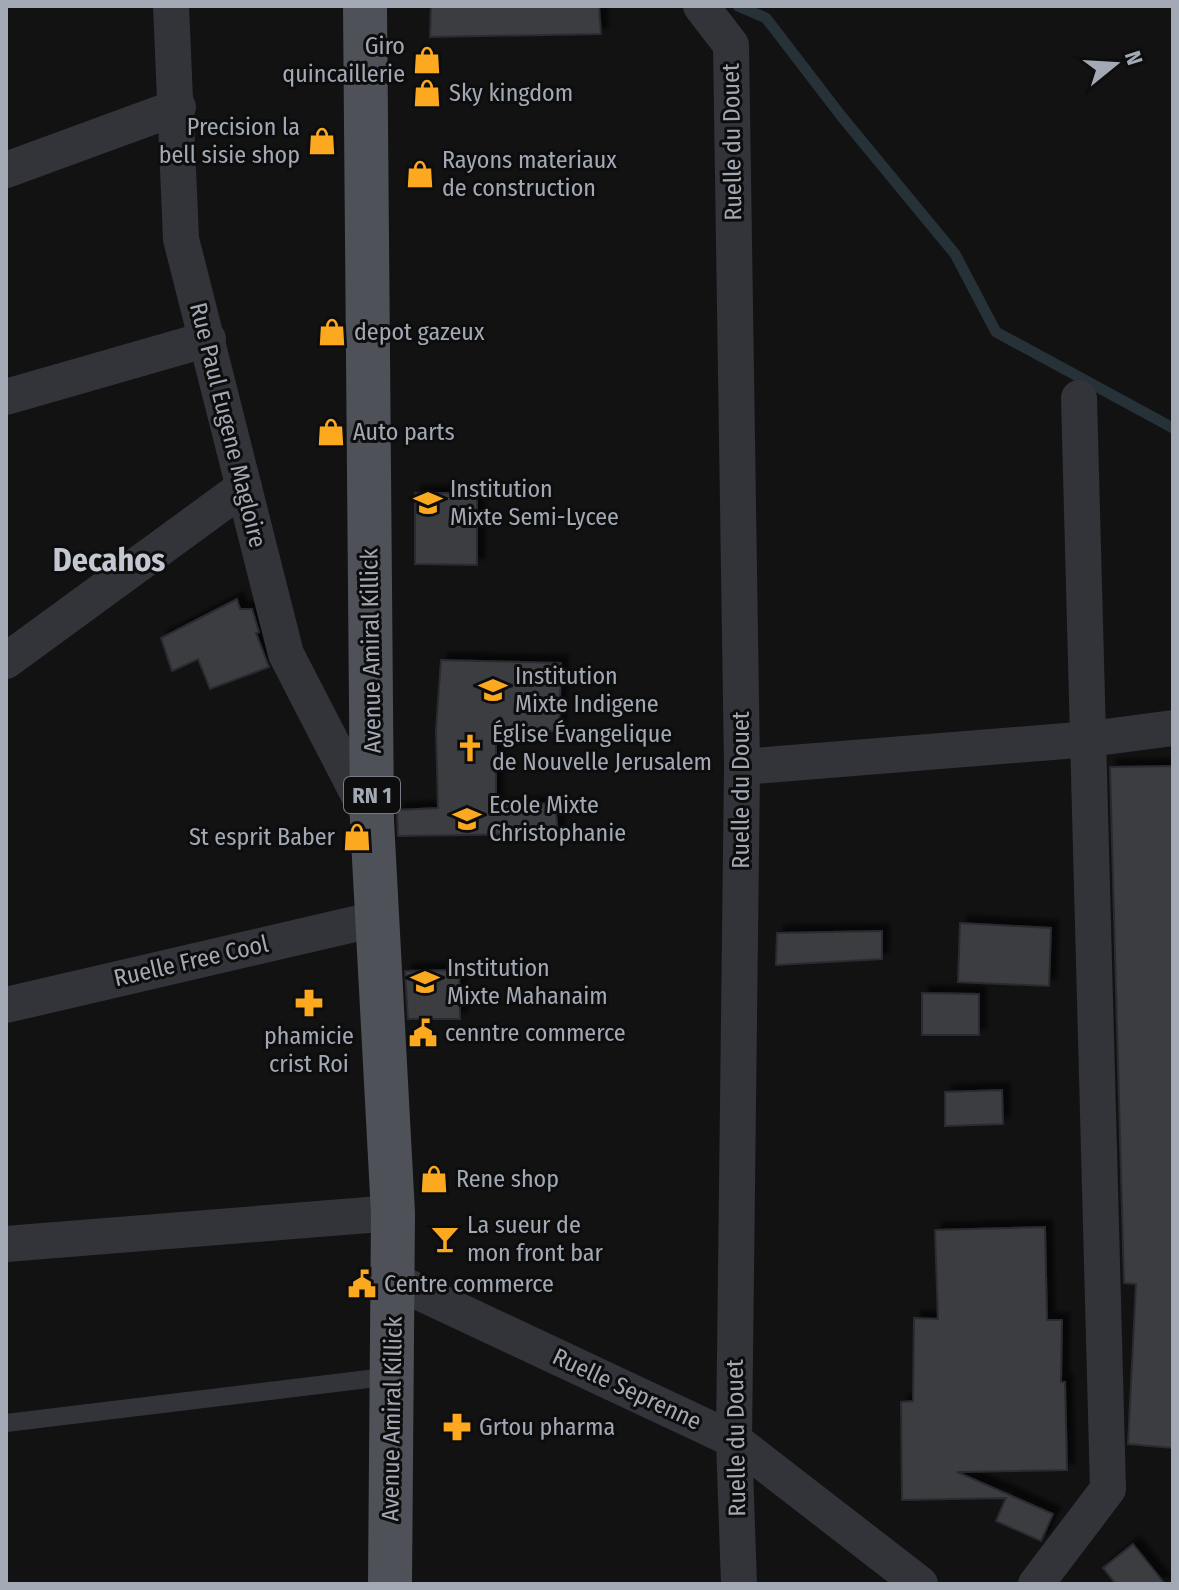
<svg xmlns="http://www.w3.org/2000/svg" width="1179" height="1590" viewBox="0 0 1179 1590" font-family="'Fira Sans Condensed',sans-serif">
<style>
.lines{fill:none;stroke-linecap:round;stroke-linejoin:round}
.stream{stroke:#273138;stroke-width:11}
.building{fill:#3b3d41;stroke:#2b2c30;stroke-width:2;filter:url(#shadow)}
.lane{stroke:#323439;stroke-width:18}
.street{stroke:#323439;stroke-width:36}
.primary{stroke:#4e5158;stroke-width:44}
.labels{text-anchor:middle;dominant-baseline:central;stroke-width:6;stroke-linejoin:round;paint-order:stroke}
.shield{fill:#0d0d0e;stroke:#757a83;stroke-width:2}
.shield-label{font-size:22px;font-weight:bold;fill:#a2a9b5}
.poi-label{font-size:24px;fill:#a2a9b5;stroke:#0d0d0e;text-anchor:start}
.street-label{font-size:24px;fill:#a2a9b5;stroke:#0d0d0e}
.district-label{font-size:32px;font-weight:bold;fill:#c3c7d1;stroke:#0d0d0e}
</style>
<defs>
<filter id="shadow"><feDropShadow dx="7" dy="-7" stdDeviation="2" flood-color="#0009"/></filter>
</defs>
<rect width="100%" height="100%" fill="#121213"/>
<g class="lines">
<!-- stream -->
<path class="stream" d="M738 6 766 18 842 117 955 254 996 332 1173 428"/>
</g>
<!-- building -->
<g class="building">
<path d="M431 6H599L601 34 430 37Z"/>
<path d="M415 493H477V565L415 564Z"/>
<path d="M237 599 240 609H252L259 632 256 633 269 667 210 689 198 659 172 671 161 638Z"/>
<path d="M441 660 561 663 559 731H496V806L555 803 558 834 398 836 397 810 438 808 436 730Z"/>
<path d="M1173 766V1448L1128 1444 1136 1284 1124 1283 1110 767Z"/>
<path d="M960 923 1051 928 1049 986 958 982Z"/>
<path d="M882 931V959L776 965 777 933Z"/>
<path d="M459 970 460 1019H408L405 971Z"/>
<path d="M922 993 979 994V1035H922Z"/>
<path d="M1002 1090 1003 1124 945 1126V1092Z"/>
<path d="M1045 1227 1047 1320H1062L1061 1382H1065L1067 1470 957 1472 1053 1514 1041 1541 996 1521 1006 1498 902 1500 901 1402 913 1401 914 1318 938 1319 935 1230Z"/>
<path d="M1133 1544 1165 1584H1116L1103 1568Z"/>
</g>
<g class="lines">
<!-- lane -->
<path class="lane" d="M6 1423 393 1376"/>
<!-- street -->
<g class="street">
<path d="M171 6 181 239 286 654 372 821"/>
<path d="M701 6 731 45 742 767 734 1440 739 1584"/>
<path d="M6 170 178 107"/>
<path d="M6 397 208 339"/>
<path d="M6 661 244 487"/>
<path d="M742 767 1090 739 1173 728"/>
<path d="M6 1005 376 919"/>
<path d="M6 1244 393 1213"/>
<path d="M393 1280 734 1440 920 1584"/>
<path d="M1036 1584 1108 1489 1079 398"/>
</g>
<!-- primary -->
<path class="primary" d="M365 6 372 821 393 1213 390 1584"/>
</g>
<!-- icons -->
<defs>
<symbol id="shop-bare" viewBox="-9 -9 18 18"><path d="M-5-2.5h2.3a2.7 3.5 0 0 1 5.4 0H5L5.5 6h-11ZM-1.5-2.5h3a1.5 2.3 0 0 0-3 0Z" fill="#fda91f" stroke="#0d0d0e" stroke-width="2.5" paint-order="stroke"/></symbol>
<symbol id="school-bare" viewBox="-9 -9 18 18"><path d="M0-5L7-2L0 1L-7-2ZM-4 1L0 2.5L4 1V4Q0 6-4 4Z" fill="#fda91f" stroke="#0d0d0e" stroke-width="2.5" paint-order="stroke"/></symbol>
<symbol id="church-bare" viewBox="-9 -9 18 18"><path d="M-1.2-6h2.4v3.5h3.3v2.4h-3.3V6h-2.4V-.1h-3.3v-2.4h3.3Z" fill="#fda91f" stroke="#0d0d0e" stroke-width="2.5" paint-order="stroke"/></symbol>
<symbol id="pharmacy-bare" viewBox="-9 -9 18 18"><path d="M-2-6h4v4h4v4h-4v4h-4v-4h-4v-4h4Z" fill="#fda91f" stroke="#0d0d0e" stroke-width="2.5" paint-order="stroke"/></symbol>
<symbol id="civic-bare" viewBox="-9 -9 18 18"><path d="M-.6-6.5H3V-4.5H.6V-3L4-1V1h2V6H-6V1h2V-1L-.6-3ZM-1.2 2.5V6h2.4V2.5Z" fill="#fda91f" stroke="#0d0d0e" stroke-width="2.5" paint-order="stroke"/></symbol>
<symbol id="bar-bare" viewBox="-9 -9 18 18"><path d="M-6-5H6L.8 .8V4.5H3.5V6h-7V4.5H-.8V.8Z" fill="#fda91f" stroke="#0d0d0e" stroke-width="2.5" paint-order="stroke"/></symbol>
</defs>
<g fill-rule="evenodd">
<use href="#shop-bare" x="407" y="40" width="40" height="40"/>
<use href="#shop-bare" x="407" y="73" width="40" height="40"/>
<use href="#shop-bare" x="302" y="121" width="40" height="40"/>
<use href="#shop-bare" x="400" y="154" width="40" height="40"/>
<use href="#shop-bare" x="312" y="312" width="40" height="40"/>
<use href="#shop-bare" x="311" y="412" width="40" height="40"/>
<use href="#school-bare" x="408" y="483" width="40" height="40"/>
<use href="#school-bare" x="473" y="670" width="40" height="40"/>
<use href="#church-bare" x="450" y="728" width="40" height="40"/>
<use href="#school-bare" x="447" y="799" width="40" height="40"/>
<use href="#shop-bare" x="337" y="817" width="40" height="40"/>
<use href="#school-bare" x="405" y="962" width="40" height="40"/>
<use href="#pharmacy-bare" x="289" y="983" width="40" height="40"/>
<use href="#civic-bare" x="403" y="1013" width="40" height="40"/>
<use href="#shop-bare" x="414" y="1159" width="40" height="40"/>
<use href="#bar-bare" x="425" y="1219" width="40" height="40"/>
<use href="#civic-bare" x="342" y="1264" width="40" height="40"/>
<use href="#pharmacy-bare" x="437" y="1407" width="40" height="40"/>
</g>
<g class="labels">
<!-- shield labels -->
<rect class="shield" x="344" y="777" width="56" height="36" rx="6"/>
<g class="shield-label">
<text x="372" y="795">RN 1</text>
</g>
<!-- poi labels -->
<g class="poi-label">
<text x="405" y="46" text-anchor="end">Giro<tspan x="405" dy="28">quincaillerie</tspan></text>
<text x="449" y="93">Sky kingdom</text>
<text x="300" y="127" text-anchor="end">Precision la<tspan x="300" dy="28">bell sisie shop</tspan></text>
<text x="442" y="160">Rayons materiaux<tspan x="442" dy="28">de construction</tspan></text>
<text x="354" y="332">depot gazeux</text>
<text x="353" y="432">Auto parts</text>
<text x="450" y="489">Institution<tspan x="450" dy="28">Mixte Semi-Lycee</tspan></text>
<text x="515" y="676">Institution<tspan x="515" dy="28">Mixte Indigene</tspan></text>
<text x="492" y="734">Église Évangelique<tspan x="492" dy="28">de Nouvelle Jerusalem</tspan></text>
<text x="489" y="805">Ecole Mixte<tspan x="489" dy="28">Christophanie</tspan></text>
<text x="335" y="837" text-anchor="end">St esprit Baber</text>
<text x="447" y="968">Institution<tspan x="447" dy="28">Mixte Mahanaim</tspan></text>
<text x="445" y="1033">cenntre commerce</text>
<text x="309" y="1036" text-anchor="middle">phamicie<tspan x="309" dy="28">crist Roi</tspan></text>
<text x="456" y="1179">Rene shop</text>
<text x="467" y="1225">La sueur de<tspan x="467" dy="28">mon front bar</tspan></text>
<text x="384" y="1284">Centre commerce</text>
<text x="479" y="1427">Grtou pharma</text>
</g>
<!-- street labels -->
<g class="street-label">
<text transform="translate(732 142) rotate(-91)">Ruelle du Douet</text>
<text transform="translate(228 425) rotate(76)">Rue Paul Eugene Magloire</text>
<text transform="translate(371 651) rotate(-91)">Avenue Amiral Killick</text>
<text transform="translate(741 790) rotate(-90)">Ruelle du Douet</text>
<text transform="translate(191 961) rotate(-13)">Ruelle Free Cool</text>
<text transform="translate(627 1389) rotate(25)">Ruelle Seprenne</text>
<text transform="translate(392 1419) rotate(-89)">Avenue Amiral Killick</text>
<text transform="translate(736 1438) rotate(-91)">Ruelle du Douet</text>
</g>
<!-- district labels -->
<g class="district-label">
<text x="109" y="560">Decahos</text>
</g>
</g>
<!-- border -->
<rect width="1179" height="1590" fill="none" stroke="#a2a9b5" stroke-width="16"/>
<!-- north arrow -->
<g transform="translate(1115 64) rotate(72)" stroke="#0d0d0e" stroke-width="6" paint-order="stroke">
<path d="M0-6L14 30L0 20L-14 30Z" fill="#a2a9b5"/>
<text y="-12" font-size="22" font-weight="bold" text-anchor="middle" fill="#a2a9b5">N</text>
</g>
</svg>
